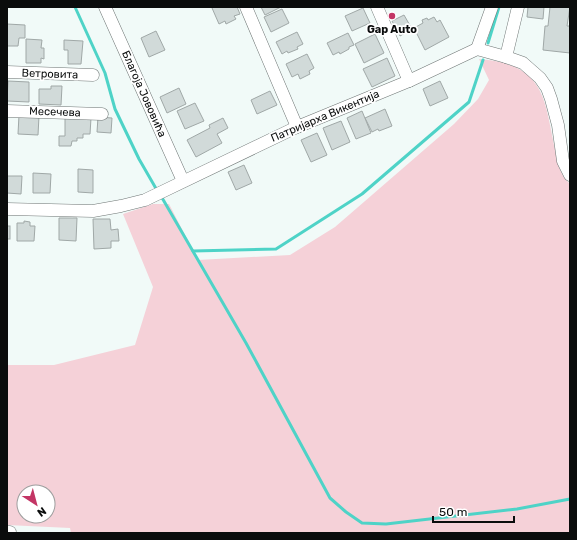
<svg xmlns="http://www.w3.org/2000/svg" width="577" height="540" viewBox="0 0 577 540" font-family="Rubik,sans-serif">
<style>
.green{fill:#f5d1d8;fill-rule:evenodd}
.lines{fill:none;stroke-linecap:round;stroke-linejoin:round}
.stream{stroke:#4ed3c7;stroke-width:3}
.building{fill:#d1dad9;stroke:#a0a8a7}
.street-casing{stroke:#6f7675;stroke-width:13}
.street{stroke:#fff;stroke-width:12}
.poi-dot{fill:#c33565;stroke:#fff;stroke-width:1.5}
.labels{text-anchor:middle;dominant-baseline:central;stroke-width:3.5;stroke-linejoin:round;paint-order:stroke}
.poi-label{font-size:11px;font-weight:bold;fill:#0a0c0c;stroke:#fff}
.street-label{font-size:11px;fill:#0a0c0c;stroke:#fff}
</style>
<rect width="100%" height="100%" fill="#f1faf8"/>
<!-- green -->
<path class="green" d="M479 59C547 64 544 100 556 154 558 165 561 176 570 184V533H71L70 528 7 525V365H54L135 345 153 287 123 214 153 204H169L198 260 290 255 335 227 454 124 478 99 489 80ZM24 492H48V516H24Z"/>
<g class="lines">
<!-- stream -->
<g class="stream">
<path d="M75 7 105 73 115 109 139 159 158 192"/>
<path d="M488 43 499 7"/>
<path d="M161 196 246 343 330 498 346 512 362 523 386 524 517 509 570 499"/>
<path d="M193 251 276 249 362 194 469 102 483 60"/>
</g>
</g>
<!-- building -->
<g class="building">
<path d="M214 7H237L240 14 234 16 236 19 226 24 225 21 219 24 212 8Z"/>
<path d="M261 7H281L265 15Z"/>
<path d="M528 7H544L543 19 527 17Z"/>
<path d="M550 7H570L567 26H570V53L543 50 545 26H548Z"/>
<path d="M363 8 370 23 352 31 345 16Z"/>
<path d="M282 9 289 23 271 32 264 17Z"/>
<path d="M404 15 412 29 400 36 392 21Z"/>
<path d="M434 17 437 22 440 20 449 37 425 50 414 28 423 23 422 20 427 18 428 20Z"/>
<path d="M7 24 25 25V38H19L18 46H7Z"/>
<path d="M156 31 165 50 149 57 141 38Z"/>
<path d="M297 32 303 44 297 47 298 49 288 53 287 51 282 54 276 42Z"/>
<path d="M348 33 354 45 349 47V49L340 54 339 52 333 55 327 43Z"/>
<path d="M375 34 384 53 364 63 355 44Z"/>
<path d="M26 39 42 40 41 48H44V59L41 58V63H26Z"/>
<path d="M64 40 83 41 81 64H68V50H64Z"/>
<path d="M307 54 314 68 309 71 310 74 300 79 298 74 292 77 286 64Z"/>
<path d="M387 58 395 76 372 87 363 69Z"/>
<path d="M8 81 29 82V102L7 101Z"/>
<path d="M440 81 448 98 430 106 423 89Z"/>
<path d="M51 86H62L61 105 39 104V89H51Z"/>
<path d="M179 88 186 104 167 113 160 97Z"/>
<path d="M270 91 277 105 257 114 251 100Z"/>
<path d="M195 103 204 121 185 129 177 111Z"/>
<path d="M385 109 392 126 379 131 378 129 372 132 365 118Z"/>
<path d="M362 111 371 133 356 139 347 118Z"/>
<path d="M19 115 39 116 38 135 18 134Z"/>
<path d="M65 117 91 118 90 134H83V138H77V141H72L71 146H59V136H65Z"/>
<path d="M98 117 112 118 111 133 97 132Z"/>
<path d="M223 118 228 128 217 134 222 143 196 157 187 140 210 128 209 125Z"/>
<path d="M341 121 350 142 332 150 323 128Z"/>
<path d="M317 133 327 155 311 162 301 140Z"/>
<path d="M244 165 252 183 236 190 228 172Z"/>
<path d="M78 169 93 170V193L78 192Z"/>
<path d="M33 173 51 174 50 193H33Z"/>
<path d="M7 176H22L21 194 7 193Z"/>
<path d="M59 218H77L76 241 59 240Z"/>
<path d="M93 219H110L111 230 118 229 119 241H111V248L94 249Z"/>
<path d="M24 221 30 222V226H35L34 241H17V223H24Z"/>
<rect x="7" y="226" width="3" height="13"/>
</g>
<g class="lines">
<defs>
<g id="street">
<path d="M105 7 183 181"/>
<path d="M246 7 297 127"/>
<path d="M377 7 409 81"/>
<path d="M477 49 492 7"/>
<path d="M506 57 518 7"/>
<path d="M7 72 93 75"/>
<path d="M7 111 102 114"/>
<path d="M7 209 93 211 121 206 145 200 297 127 409 81 477 49 506 57 523 63 540 78 547 88 551 99 558 125 563 161 570 175"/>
<path d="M7 532H10"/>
</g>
</defs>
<!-- street casing -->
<use href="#street" class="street-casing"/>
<!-- street -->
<use href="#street" class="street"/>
</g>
<!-- markers -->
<circle class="poi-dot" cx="392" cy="16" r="4"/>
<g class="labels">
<!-- poi labels -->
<g class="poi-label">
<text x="392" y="29">Gap Auto</text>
</g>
<!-- street labels -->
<g class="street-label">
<text transform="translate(50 74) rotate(2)">Ветровита</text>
<text transform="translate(144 94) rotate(66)">Благоја Јововића</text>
<text transform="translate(55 112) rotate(2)">Месечева</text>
<text transform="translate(325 116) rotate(-23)">Патријарха Викентија</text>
</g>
</g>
<!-- border -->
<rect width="577" height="540" fill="none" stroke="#0a0c0c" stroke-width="16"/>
<!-- north arrow -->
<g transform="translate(36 504) rotate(144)"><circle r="19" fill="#ffffff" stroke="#9d9e9e"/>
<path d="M0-3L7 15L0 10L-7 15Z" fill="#c33565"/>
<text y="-6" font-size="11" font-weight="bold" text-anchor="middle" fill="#0a0c0c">N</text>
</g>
<!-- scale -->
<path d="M433 516v6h81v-6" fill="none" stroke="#0a0c0c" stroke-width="2"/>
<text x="439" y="516" font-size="12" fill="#0a0c0c" stroke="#ffffff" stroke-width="3" paint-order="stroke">50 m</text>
</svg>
